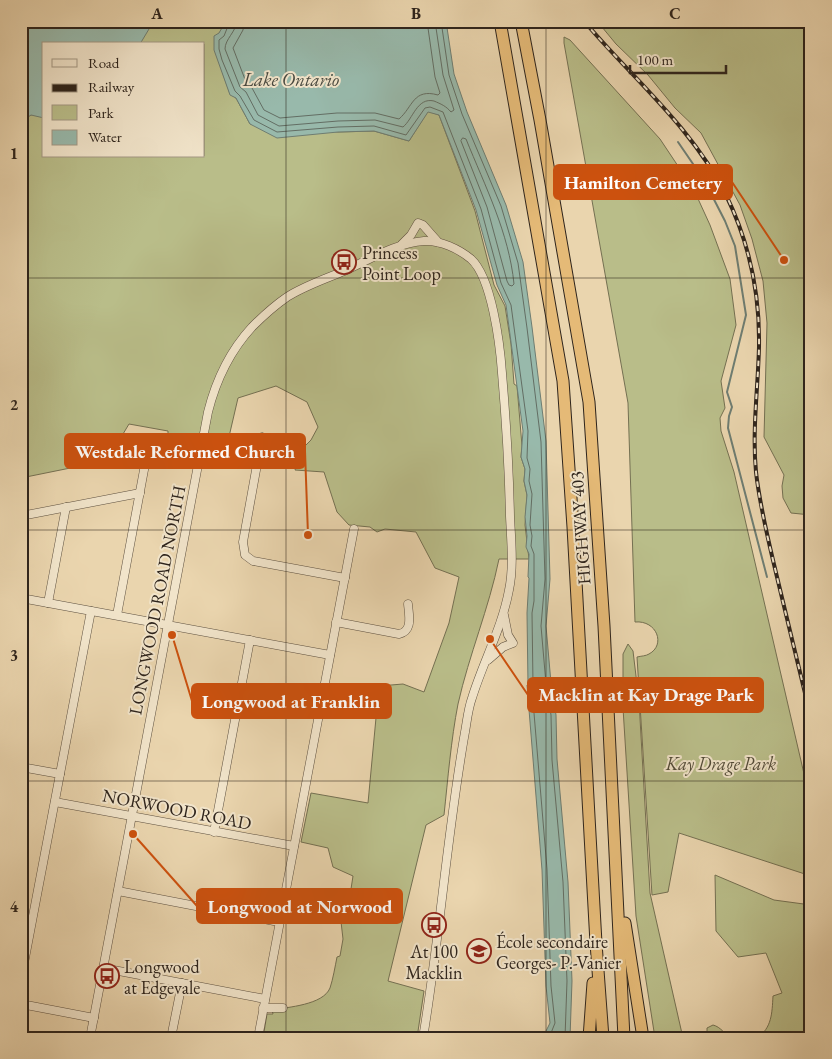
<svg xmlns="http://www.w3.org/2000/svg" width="832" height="1059" viewBox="0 0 832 1059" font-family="'EB Garamond',serif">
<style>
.green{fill:#b9bd89;stroke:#747052}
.water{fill:#98b9ab;stroke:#6e7d72}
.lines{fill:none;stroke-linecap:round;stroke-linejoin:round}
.shore{stroke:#636e64;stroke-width:1}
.stream{stroke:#6e7d72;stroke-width:2}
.minor-casing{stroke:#5d5040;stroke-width:9}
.highway-casing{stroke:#2e241c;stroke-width:13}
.minor{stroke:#f1e4ca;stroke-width:8}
.highway{stroke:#e5ba77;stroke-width:11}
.rail-casing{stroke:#2e241c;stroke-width:4}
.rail{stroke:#f1e4ca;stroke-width:2;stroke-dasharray:5.5;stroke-linecap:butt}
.grid{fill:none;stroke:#2e241c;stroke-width:1;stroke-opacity:0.55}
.labels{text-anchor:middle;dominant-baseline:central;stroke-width:4;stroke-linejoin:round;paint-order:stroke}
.poi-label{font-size:18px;fill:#2e241c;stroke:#f1e4ca;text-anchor:start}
.street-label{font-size:18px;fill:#2e241c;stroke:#f1e4ca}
.park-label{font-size:18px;font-style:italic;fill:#514a37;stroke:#f1e4ca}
.water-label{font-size:19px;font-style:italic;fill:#484940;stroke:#f1e4ca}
.leader{fill:none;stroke:#cc510e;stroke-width:2}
.callout-dot{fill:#cc510e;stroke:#f1e4ca;stroke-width:2}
.callout{fill:#cc510e;stroke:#cc510e;stroke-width:2}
.callout-label{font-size:19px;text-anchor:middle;font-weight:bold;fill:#fff}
.neatline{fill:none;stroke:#2e241c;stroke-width:2}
.grid-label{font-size:16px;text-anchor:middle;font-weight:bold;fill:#2e241c}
</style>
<rect width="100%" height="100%" fill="#ead5ae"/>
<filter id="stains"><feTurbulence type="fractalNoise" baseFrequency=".004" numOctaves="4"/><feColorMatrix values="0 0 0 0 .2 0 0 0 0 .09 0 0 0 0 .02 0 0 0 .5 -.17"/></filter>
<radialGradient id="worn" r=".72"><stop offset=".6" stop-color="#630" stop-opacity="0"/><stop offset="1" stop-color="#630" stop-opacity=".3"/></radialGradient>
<!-- green -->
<g class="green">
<path d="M147 21H226L219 34 220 65 230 94 236 98 250 124 338 132 374 131 409 141 428 111 439 115 475 211 494 285 505 306 511 344 514 384 517 386 522 446 521 457 525 469 524 481 527 495 525 525 529 559H499C489 608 469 655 458 704 451 740 448 778 444 815L426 825 388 981 424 991 417 1038H263L267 1014H273L272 1010C288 1007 323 1005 330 988 333 979 335 967 337 957L340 956 343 939 340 913 349 902 353 876 333 867 328 848 301 842 311 793 368 803 379 686 403 684 424 692 449 623 459 577 435 568 416 532 385 529 377 532 370 527 349 525 337 512 324 472 295 470 300 451 311 440 318 427 307 402 276 386 238 398 228 441 198 436 196 441 168 435V431L129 424 120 439 116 456 95 463 21 478V118L44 111V156H204V44H136Z"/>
<path d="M597 21H811V515L791 513 783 498 782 486 784 475 764 437 767 323 763 281 752 239 740 205 701 133 675 108 648 75 616 44Z"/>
<path d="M564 37 570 40 660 139 694 190 710 225 730 279 736 325 721 381 725 408 720 418 721 431 734 472 811 804V876L679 833 668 892 652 895 637 657C641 656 646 656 649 654 666 645 657 620 635 622L628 403 564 43Z"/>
<path d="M628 644 633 651 639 701 650 893 683 1038H655L636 916 623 708V654Z"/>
<path d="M715 875 774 900 811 905V1027L798 1034 796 1038H757C772 1028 772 1013 773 996L782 993 766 953 738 957 716 931Z"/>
<path d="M713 1025C721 1027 724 1034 732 1038H707V1028Z"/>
</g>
<!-- water -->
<g class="water">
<path d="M21 21H151L152 24 140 44H44V118L31 115 21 122Z"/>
<path d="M226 21H446L454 74 467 112 506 205 523 262 532 327 546 441 550 579 546 626 551 683 556 715 557 759 568 882 572 981 570 1038H547L545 1033 550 1023 546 986 542 870 527 685H528L527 613 529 578 528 577 529 554 526 547 527 536 525 517 527 495 524 481 525 469 521 457 523 431 506 305 497 285 476 210 439 115 428 112 409 141 374 131 338 132 277 138 250 124 236 98 230 95 214 50V36L219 33Z"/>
</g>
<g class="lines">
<!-- shore -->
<g class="shore">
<path d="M230 21 224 36 219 40V49L222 60 235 91 240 96 254 120 277 132 338 127 374 126 406 135 425 108 430 107 443 112 481 209 501 283 511 305 528 431 527 458 530 469 529 481 532 494 530 525 532 536 531 546 534 554V601L532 613 533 684 532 689 547 869 551 986 555 1023 551 1033 552 1038"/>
<path d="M237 21C236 32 225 39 225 49L240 87 246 92 258 115 279 126 338 121 375 120 403 127C413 119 417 97 434 101 441 104 446 106 451 112L454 110 443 75 435 21"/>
<path d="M244 21 243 30 233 48 246 82 252 88 264 110 280 118 337 113H375L399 119C413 107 413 88 438 95L440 93 435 77 427 21"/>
<path d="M441 21 449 75 462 114 501 206 518 263 527 328 541 442 545 579 541 626 546 684 551 715 552 760 563 882 567 981 565 1038"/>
<path d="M463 138 466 139C485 186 509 233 514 284L512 286 509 285 507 281 487 207 461 141Z"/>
</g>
<!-- stream -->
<path class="stream" d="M678 142 704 180 725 221 735 246 746 315 727 392 732 407 729 416 728 428 767 577"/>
<defs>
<g id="minor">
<path d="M402 244 411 235 418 223 423 225 438 242"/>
<path d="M262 437 243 542 245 555 253 561 345 578"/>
<path d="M21 516 140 493"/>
<path d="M21 598 330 655"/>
<path d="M48 603 66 507"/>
<path d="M117 615 149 443"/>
<path d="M336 622 399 634C413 631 409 616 408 604"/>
<path d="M488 660 503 647 513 643 508 635 504 615"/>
<path d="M21 767 60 774"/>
<path d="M55 802 294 846"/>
<path d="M214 832 250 640"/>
<path d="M118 891 279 922"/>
<path d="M283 906 338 916"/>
<path d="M103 968 265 999"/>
<path d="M21 979 91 611"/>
<path d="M21 1004 94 1018"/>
<path d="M263 1008H283"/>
<path d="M90 1038 208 412C216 380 230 351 252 327 263 316 274 306 287 297 304 286 325 279 344 271 369 260 396 243 424 241 440 240 459 249 471 259 492 278 500 345 502 373 506 420 509 468 510 516 511 540 514 566 509 590 502 628 483 662 472 698 468 709 467 721 465 732 447 833 440 936 423 1038"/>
<path d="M171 1038 182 983"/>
<path d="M258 1038 354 529"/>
</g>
<g id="highway">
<path d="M500 21 563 381 573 527 596 943 603 1038"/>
<path d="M521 21 540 120 589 402 604 626 624 1038"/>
<path d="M625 923 643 1038"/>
<path d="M589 1038 593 983"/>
</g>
</defs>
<!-- minor casing -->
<use href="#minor" class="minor-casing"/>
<!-- highway casing -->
<use href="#highway" class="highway-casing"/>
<!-- minor -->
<use href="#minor" class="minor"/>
<!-- highway -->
<use href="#highway" class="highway"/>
<defs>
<path id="rail" d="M584 21C632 78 692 127 726 195 749 242 760 294 759 347 758 388 752 431 756 472 760 508 769 543 777 577 788 624 800 671 811 718"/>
</defs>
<!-- rail casing -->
<use href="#rail" class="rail-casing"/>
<!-- rail -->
<use href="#rail" class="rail"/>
</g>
<!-- grid -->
<path class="grid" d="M286 21V1038M546 21V1038M21 278H811M21 530H811M21 781H811"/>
<!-- icons -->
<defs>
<symbol id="bus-ring" viewBox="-11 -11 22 22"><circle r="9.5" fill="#f1e4ca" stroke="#8f2418" stroke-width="1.5"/><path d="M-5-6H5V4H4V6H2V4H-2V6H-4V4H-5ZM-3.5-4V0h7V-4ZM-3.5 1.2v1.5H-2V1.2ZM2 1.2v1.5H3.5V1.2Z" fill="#8f2418"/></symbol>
<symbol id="school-ring" viewBox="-11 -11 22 22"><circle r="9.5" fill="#f1e4ca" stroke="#8f2418" stroke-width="1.5"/><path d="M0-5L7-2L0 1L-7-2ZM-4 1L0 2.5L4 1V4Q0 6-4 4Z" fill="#8f2418"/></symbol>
</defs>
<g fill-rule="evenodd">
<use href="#bus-ring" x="330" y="248" width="28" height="28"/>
<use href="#bus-ring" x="420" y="911" width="28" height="28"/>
<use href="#school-ring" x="465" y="937" width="28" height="28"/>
<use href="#bus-ring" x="93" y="962" width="28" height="28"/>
</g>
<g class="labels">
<!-- poi labels -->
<g class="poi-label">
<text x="362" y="252">Princess<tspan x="362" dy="21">Point Loop</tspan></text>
<text x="496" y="941">École secondaire<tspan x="496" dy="21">Georges- P.-Vanier</tspan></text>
<text x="434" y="951" text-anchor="middle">At 100<tspan x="434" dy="21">Macklin</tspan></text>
<text x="124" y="966">Longwood<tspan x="124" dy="21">at Edgevale</tspan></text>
</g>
<!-- street labels -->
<g class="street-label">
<text transform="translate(580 528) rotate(-94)">HIGHWAY 403</text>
<text transform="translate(157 600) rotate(-79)">LONGWOOD ROAD NORTH</text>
<text transform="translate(177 809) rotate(11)">NORWOOD ROAD</text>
</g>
<!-- park labels -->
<g class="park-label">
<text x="721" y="763">Kay Drage Park</text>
</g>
<!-- water labels -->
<g class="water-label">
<text x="291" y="79">Lake Ontario</text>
</g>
</g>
<!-- callouts -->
<path class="leader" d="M784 260L732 182M308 535L305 451M490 639L528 695M172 635L192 701M133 834L197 906"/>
<g class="callout-dot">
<circle cx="784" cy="260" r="5"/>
<circle cx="308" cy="535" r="5"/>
<circle cx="490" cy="639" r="5"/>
<circle cx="172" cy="635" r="5"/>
<circle cx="133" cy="834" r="5"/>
</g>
<g class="callout">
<rect x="554" y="165" width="178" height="34" rx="5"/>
<rect x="65" y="434" width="240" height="34" rx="5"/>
<rect x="528" y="678" width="235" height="34" rx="5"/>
<rect x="192" y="684" width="199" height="34" rx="5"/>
<rect x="197" y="889" width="205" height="34" rx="5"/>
</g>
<g class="callout-label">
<text x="643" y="189">Hamilton Cemetery</text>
<text x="185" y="458">Westdale Reformed Church</text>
<text x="646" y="701">Macklin at Kay Drage Park</text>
<text x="291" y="708">Longwood at Franklin</text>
<text x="300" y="913">Longwood at Norwood</text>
</g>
<!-- margin -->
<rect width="832" height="1059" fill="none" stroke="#ead5ae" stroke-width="55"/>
<!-- legend -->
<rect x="42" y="42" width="162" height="115" fill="#f1e4ca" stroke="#a39784"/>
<rect x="52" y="59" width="25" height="8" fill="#f1e4ca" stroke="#a39784"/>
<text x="88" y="68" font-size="15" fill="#2e241c">Road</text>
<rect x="52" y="84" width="25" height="8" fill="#2e241c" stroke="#a39784"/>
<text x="88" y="92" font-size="15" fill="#2e241c">Railway</text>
<rect x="52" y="105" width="25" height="15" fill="#b9bd89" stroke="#a39784"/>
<text x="88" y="118" font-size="15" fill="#2e241c">Park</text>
<rect x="52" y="130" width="25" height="15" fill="#98b9ab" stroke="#a39784"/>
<text x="88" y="142" font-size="15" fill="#2e241c">Water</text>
<!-- scale -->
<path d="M630 65v8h96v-8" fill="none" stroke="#2e241c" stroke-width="2.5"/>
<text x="637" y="65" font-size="15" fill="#2e241c" stroke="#f1e4ca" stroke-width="4" paint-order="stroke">100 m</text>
<rect x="28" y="28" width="776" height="1004" class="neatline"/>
<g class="grid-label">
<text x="157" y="19">A</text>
<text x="416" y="19">B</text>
<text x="675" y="19">C</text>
<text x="14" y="159">1</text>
<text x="14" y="410">2</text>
<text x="14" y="661">3</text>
<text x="14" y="912">4</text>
</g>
<rect width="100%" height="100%" filter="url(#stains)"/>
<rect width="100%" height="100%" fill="url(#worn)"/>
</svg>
